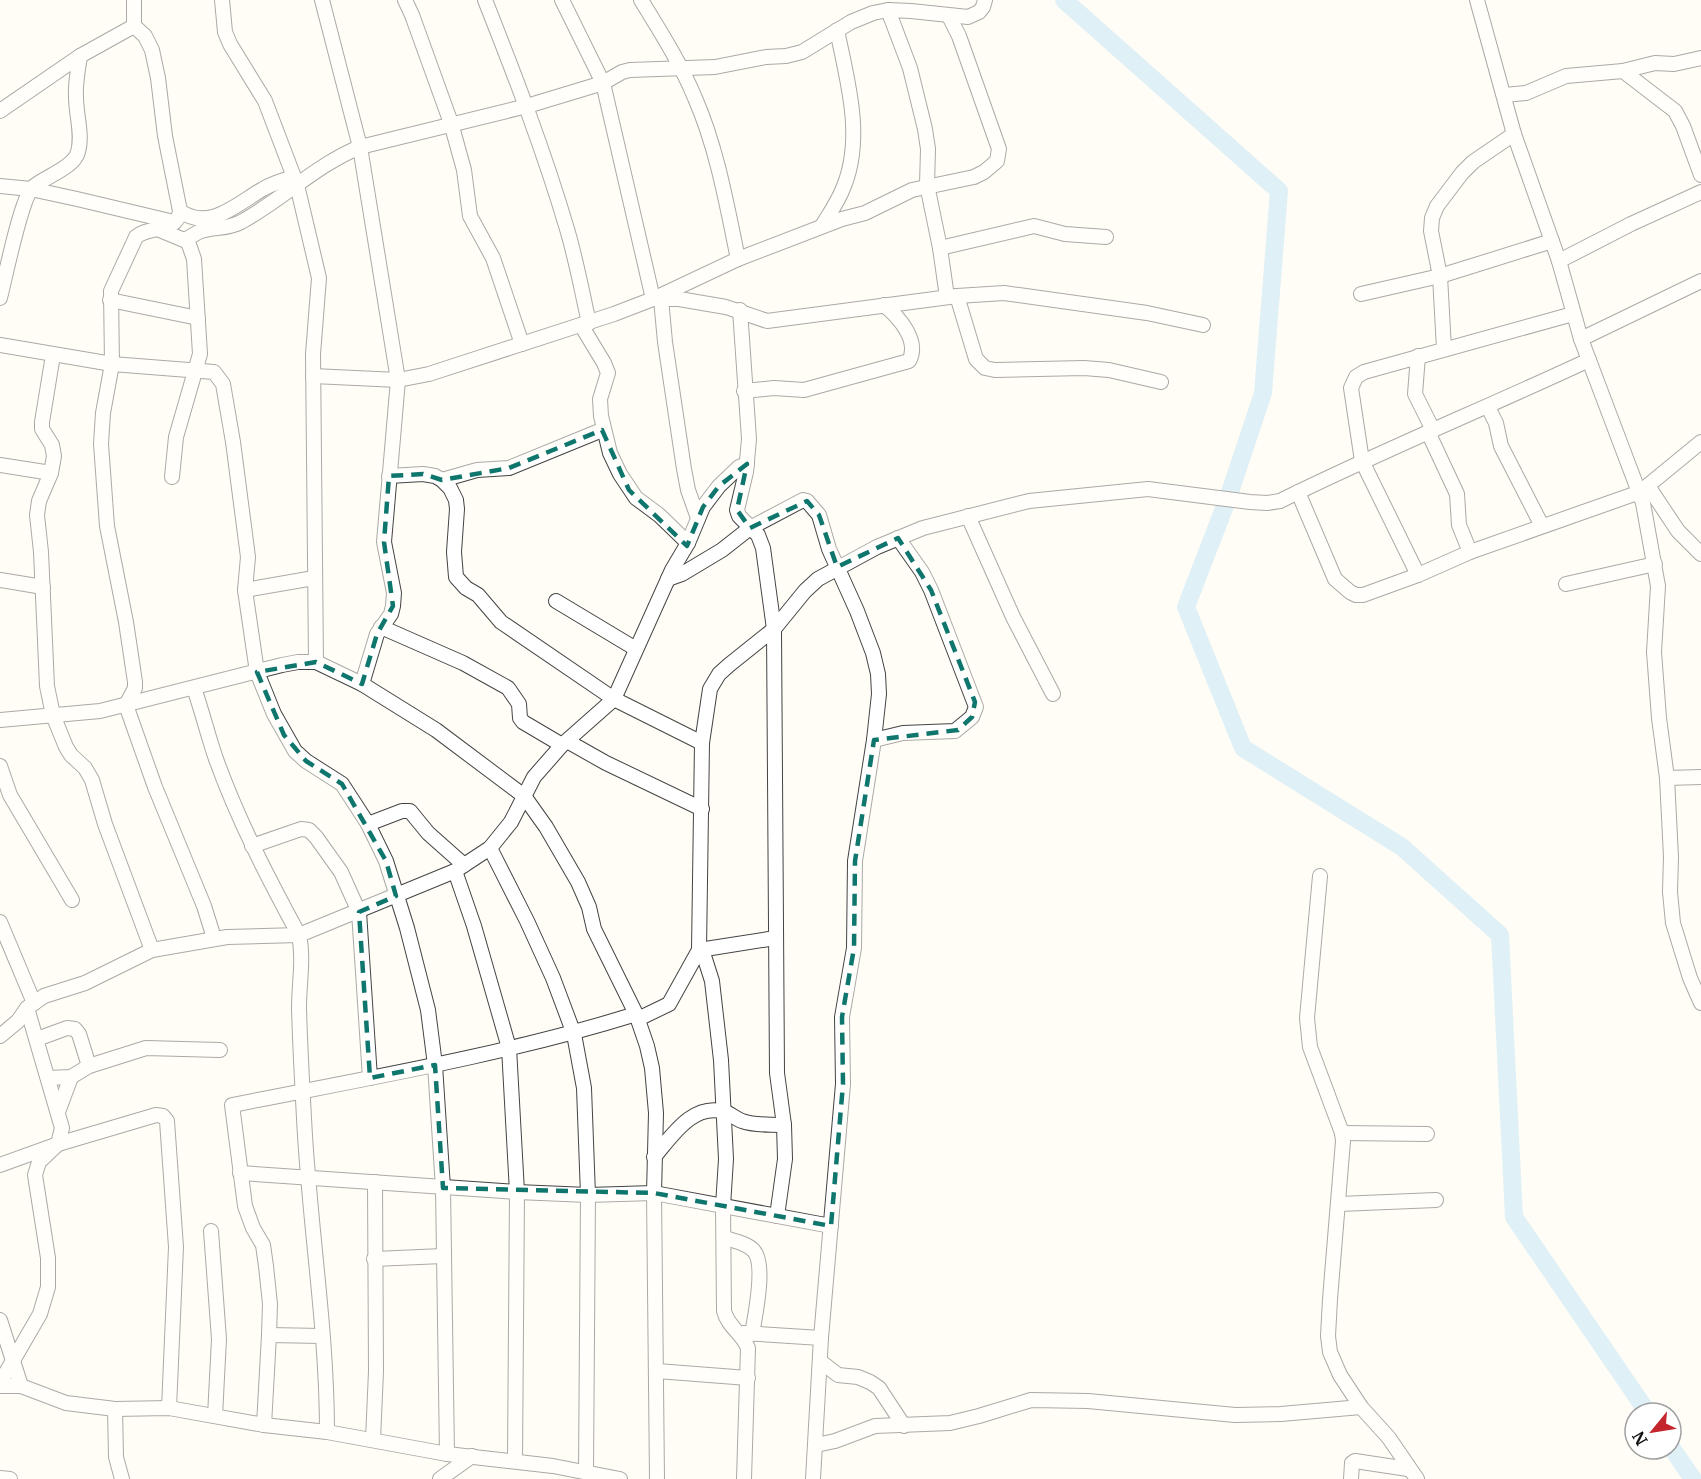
<svg xmlns="http://www.w3.org/2000/svg" width="1701" height="1479" viewBox="0 0 1701 1479" font-family="Merriweather,serif">
<style>
.lines{fill:none;stroke-linecap:round;stroke-linejoin:round}
.river{stroke:#b9e0f7;stroke-width:18}
.minor-casing{stroke:#444;stroke-width:16}
.minor{stroke:#fff;stroke-width:14}
.marked{fill:none;stroke:#0f766e;stroke-width:4.5;stroke-dasharray:12 8;stroke-linejoin:round}
</style>
<rect width="100%" height="100%" fill="#fffdf5"/>
<g class="lines">
<!-- river -->
<g class="river">
<path d="M1064 0 1279 191 1263 393 1228 498 1186 607 1243 748 1402 847 1500 935 1514 1217 1648 1413"/>
<path d="M1671 1447 1693 1479"/>
</g>
<defs>
<g id="minor">
<path d="M134 0V26L145 36 152 50 158 78 165 136 180 211C177 234 149 225 136 237L111 291 112 364 103 413 101 444 107 526 126 622 135 682V688L126 705 155 787 204 906 214 938"/>
<path d="M222 0 225 32 230 44 265 101 297 185 319 278 313 354 316 662"/>
<path d="M322 0 360 147 398 380 384 542 394 593 393 606 391 614 377 634 362 684"/>
<path d="M405 0 412 15 451 123 464 170 470 216 493 258 522 344"/>
<path d="M485 0C515 76 544 151 567 229 576 259 582 292 589 323"/>
<path d="M562 0 603 83 653 299H679L726 307 767 321 957 296 1004 293 1147 313 1203 325"/>
<path d="M641 0C660 31 681 64 695 98 717 148 727 206 738 259"/>
<path d="M1477 0 1514 134 1559 261 1581 339 1643 503 1658 586 1654 652 1659 718 1667 778 1671 857 1670 892 1673 923 1690 978 1701 1003"/>
<path d="M888 10 910 68 925 129 928 149 927 185 940 248 947 297"/>
<path d="M1623 71 1675 111 1683 126 1701 175"/>
<path d="M1504 95 1526 93 1566 76 1623 71 1655 63 1674 64 1701 58"/>
<path d="M0 111 80 56 134 26"/>
<path d="M0 186 31 189 77 199 174 222"/>
<path d="M180 211C209 232 238 203 263 189 273 183 283 180 294 177"/>
<path d="M822 226C830 213 839 200 844 186 864 136 847 80 837 30"/>
<path d="M160 230 184 240C190 238 195 233 201 231 214 227 229 229 241 222 283 199 316 165 360 147L527 106 603 83 622 72 630 70 715 67 766 57 786 56 802 52 851 22 873 13 888 10 911 11 968 17 979 12 983 7 985 0"/>
<path d="M940 248 1034 226 1065 234 1106 237"/>
<path d="M1559 261 1631 224 1701 192"/>
<path d="M1361 294 1440 276 1552 241"/>
<path d="M957 296 976 359 985 368 995 370 1084 368 1109 370 1161 382"/>
<path d="M0 298C5 278 21 200 32 188 42 178 74 168 78 152 83 135 76 115 76 97 75 84 78 70 80 56"/>
<path d="M661 299 665 342 684 469 688 490 698 518"/>
<path d="M110 300 198 318"/>
<path d="M740 310 749 439 746 472 737 510 739 516 758 535 763 548 774 629 777 1073 784 1125 785 1159 777 1216"/>
<path d="M581 325 604 363 608 373 600 399 601 416 610 453 620 474 636 498 659 515 688 543"/>
<path d="M1581 339 1701 281"/>
<path d="M0 345 112 364 214 372 223 384 233 442 248 557 245 590 257 672 274 714 295 751 306 761 342 784 368 824 386 861 407 928 428 1010 435 1065 443 1188 447 1454"/>
<path d="M1444 349 1440 276 1431 231 1432 218 1437 206 1462 173 1473 162 1514 134"/>
<path d="M53 355 42 422V429L52 445 54 456 51 473 39 501 37 515 41 552 47 686 53 715 66 747 71 755 85 768 92 780 105 824 152 950"/>
<path d="M1418 356 1415 394 1433 430"/>
<path d="M313 376 398 380 429 374 614 314 653 299 738 259 842 219 865 213 912 190 974 177 984 172 997 161 999 149 959 36 949 16"/>
<path d="M744 391 774 388 804 390 909 361C920 341 899 317 884 305"/>
<path d="M1488 407 1496 423 1501 446 1542 526"/>
<path d="M1428 432 1457 494 1459 525 1470 552"/>
<path d="M0 465 51 473"/>
<path d="M389 476 423 474 435 476 442 480 450 488 456 500 457 509 454 552 456 577 466 588 478 595 501 622 614 699 702 743"/>
<path d="M172 477 176 437 200 354 194 259 187 239"/>
<path d="M442 480 477 470 509 468 602 430"/>
<path d="M1648 486 1678 531 1701 554"/>
<path d="M1298 492 1335 579 1350 592 1356 595H1363L1418 575 1470 552 1640 492 1701 442"/>
<path d="M968 516 1013 617 1053 694"/>
<path d="M1418 575 1362 461 1351 388 1356 377 1364 372 1573 314"/>
<path d="M668 579 682 574 722 550 750 528 803 500 807 501 819 515 829 549 857 611 873 653 878 674 879 694 874 740 855 861 854 948 842 1017 843 1084 821 1338 813 1479"/>
<path d="M0 580 43 587"/>
<path d="M1566 584 1655 564"/>
<path d="M245 590 314 578"/>
<path d="M556 601 636 649"/>
<path d="M381 627 463 663 508 688 519 704 520 718 523 722 562 745"/>
<path d="M194 688C202 711 208 736 216 759 238 820 268 878 299 935 304 959 299 983 299 1008 300 1045 302 1081 304 1118 309 1223 327 1327 327 1432"/>
<path d="M0 720 100 711 282 665 298 662H316L362 684 436 730 524 796 546 827 578 882 589 907 594 929 636 1014 647 1046 652 1068 656 1113 654 1193 657 1479"/>
<path d="M874 740 903 733 955 731 972 717 976 707 931 590 922 572 898 538"/>
<path d="M567 741 606 763 702 809"/>
<path d="M0 766 10 795 72 900"/>
<path d="M1667 778 1701 777"/>
<path d="M368 824 402 811H410L428 833 464 865"/>
<path d="M252 846 301 829 309 830 316 837 341 872 359 912 370 1078"/>
<path d="M490 848 527 921 553 978 574 1034 584 1088 588 1195 586 1472"/>
<path d="M455 871 474 926 509 1048 517 1192 515 1460"/>
<path d="M1320 876 1307 1018 1310 1047 1342 1133 1343 1141 1330 1299 1328 1336 1330 1352 1340 1375 1361 1407 1389 1438 1417 1479"/>
<path d="M0 922 34 1003"/>
<path d="M638 1019 669 1004 699 950 775 938"/>
<path d="M0 1036 18 1021 27 1008 44 996 85 983 152 950 227 937 299 935 455 871 490 848 511 822 534 777 562 745 614 699 672 570 688 543 703 507 719 486 739 467 747 464"/>
<path d="M37 1039 67 1028 75 1029 79 1034 89 1066"/>
<path d="M48 1078 71 1077 89 1066 146 1048 220 1050"/>
<path d="M58 1112 71 1077"/>
<path d="M1342 1133 1427 1134"/>
<path d="M654 1157C672 1136 693 1102 725 1112 731 1114 736 1119 742 1121 755 1126 770 1124 784 1125"/>
<path d="M0 1165 58 1144 156 1115 163 1116 167 1121 176 1247 169 1408"/>
<path d="M240 1173 517 1192 588 1195 654 1193 831 1226"/>
<path d="M1339 1204 1436 1200"/>
<path d="M211 1231 219 1339 215 1416"/>
<path d="M725 1238C734 1241 747 1243 754 1251 766 1265 755 1316 752 1334"/>
<path d="M374 1259 443 1256"/>
<path d="M0 1320 21 1386"/>
<path d="M743 1333 821 1338"/>
<path d="M269 1335 322 1336"/>
<path d="M820 1361 838 1375 858 1377 870 1382 879 1388 904 1426"/>
<path d="M657 1371 748 1378"/>
<path d="M0 1383 40 1314 48 1287V1258L35 1175 39 1162 58 1144 62 1128 27 1008"/>
<path d="M0 1386H21L66 1403 115 1409 169 1408 264 1425 327 1432 447 1454 553 1466 620 1479"/>
<path d="M115 1409 116 1457 122 1479"/>
<path d="M264 1425 269 1335 270 1304 266 1266 263 1245 253 1228 245 1206 232 1105C368 1078 504 1055 636 1014"/>
<path d="M373 1440 376 1371 375 1182"/>
<path d="M816 1445 835 1441 875 1426 950 1423 979 1416 1031 1400 1088 1401 1235 1415 1281 1414 1361 1407"/>
<path d="M0 1478 10 1479"/>
<path d="M440 1479 472 1456"/>
<path d="M744 1479 748 1348C742 1333 728 1327 724 1311L723 1206 726 1159 721 1060 712 981 705 959 699 950 702 743 710 689 719 674 729 665 774 629 805 591 818 579 877 547 923 528 1029 501 1148 489 1250 502 1267 503 1280 501C1381 451 1486 408 1589 360"/>
<path d="M1351 1479 1352 1463 1355 1461 1408 1469"/>
</g>
</defs>
<!-- minor casing -->
<use href="#minor" class="minor-casing"/>
<!-- minor -->
<use href="#minor" class="minor"/>
</g>
<!-- marked area -->
<path d="M0 0H1701V1479H0ZM602 430 629 490 687 546 703 507 719 486 747 464 737 510 750 528 807 501 819 515 837 567 898 538 931 590 975 702 972 717 958 730 874 740 855 861 854 948 842 1017 843 1084 831 1226 654 1193 443 1188 435 1065 370 1078 359 912 396 896 386 861 342 784 306 761 284 735 257 672 316 662 362 684 377 634 393 606 384 542 389 476 423 474 442 480 509 468Z" fill="#fffdf5" fill-opacity=".55" fill-rule="evenodd"/>
<path class="marked" d="M602 430 629 490 687 546 703 507 719 486 747 464 737 510 750 528 807 501 819 515 837 567 898 538 931 590 975 702 972 717 958 730 874 740 855 861 854 948 842 1017 843 1084 831 1226 654 1193 443 1188 435 1065 370 1078 359 912 396 896 386 861 342 784 306 761 284 735 257 672 316 662 362 684 377 634 393 606 384 542 389 476 423 474 442 480 509 468Z"/>
<!-- north arrow -->
<g transform="translate(1653 1431) rotate(240)"><circle r="28" fill="#ffffff" stroke="#a0a0a0" stroke-width="1.5"/>
<path d="M0-4.5L10 22L0 15L-10 22Z" fill="#c4262e"/>
<text y="-9" font-size="16" font-weight="bold" text-anchor="middle" fill="#111111">N</text>
</g>
</svg>
